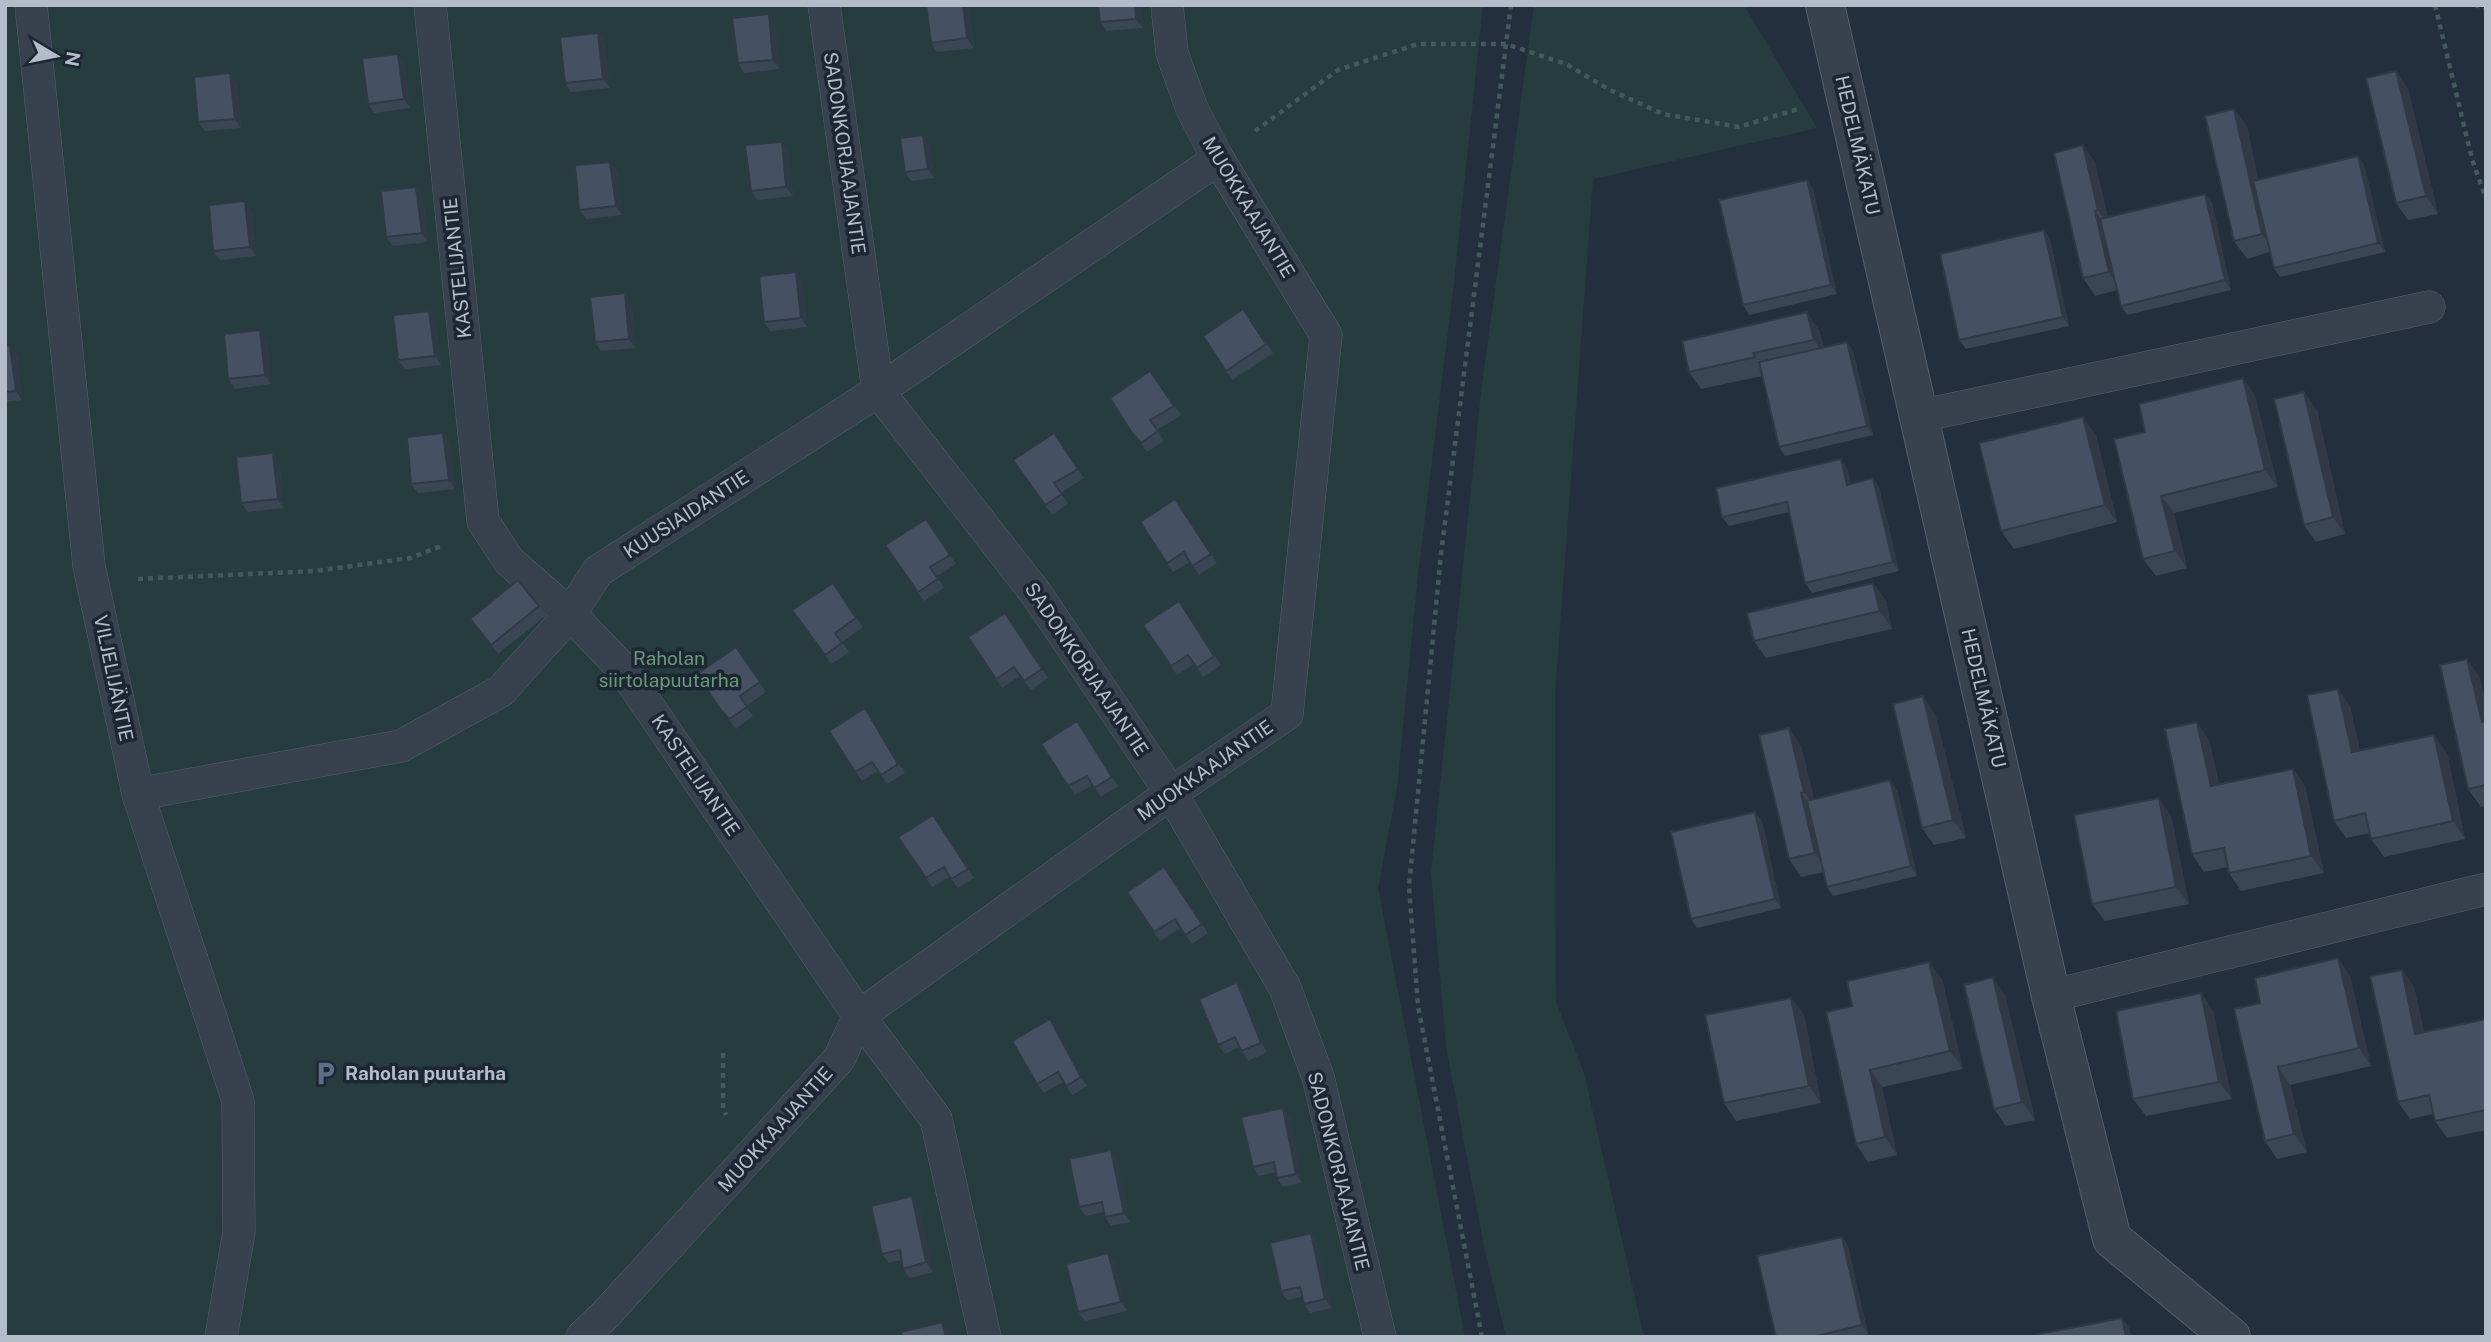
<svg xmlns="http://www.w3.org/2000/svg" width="2491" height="1342" viewBox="0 0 2491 1342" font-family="'Public Sans',sans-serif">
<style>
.green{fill:#263c3f}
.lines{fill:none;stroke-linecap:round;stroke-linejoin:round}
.lane-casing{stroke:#565f6c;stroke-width:33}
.street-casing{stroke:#565f6c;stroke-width:40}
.path{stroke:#44595c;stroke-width:4.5;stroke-dasharray:5 5;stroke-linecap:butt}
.lane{stroke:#38414e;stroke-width:32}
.street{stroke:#38414e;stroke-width:38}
.wall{fill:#3b4654}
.shaded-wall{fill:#303945}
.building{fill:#455162;stroke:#303945;stroke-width:2}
.labels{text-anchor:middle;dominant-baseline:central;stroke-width:7;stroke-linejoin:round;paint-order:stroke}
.street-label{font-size:19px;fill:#b4bcc9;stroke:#1d2633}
.park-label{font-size:19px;fill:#6b9a76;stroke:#1d2633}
.poi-label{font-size:19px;font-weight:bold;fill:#b4bcc9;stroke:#1d2633;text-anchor:start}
</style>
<rect width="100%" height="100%" fill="#242f3e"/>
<!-- green -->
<g class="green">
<path d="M5 5H1483L1454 282 1418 575 1397 788 1378 888 1465 1337H5Z"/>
<path d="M1534 5H1744L1817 128 1593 179 1555 695 1556 1002 1584 1073 1644 1337H1506L1484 1246 1446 1047 1431 873 1481 392Z"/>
</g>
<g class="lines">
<defs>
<g id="lane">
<path d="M31 5 89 566 138 794 238 1101 239 1232 221 1337"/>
<path d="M430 5 483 521 509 561 570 614 623 669 859 1016 936 1119 985 1337"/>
<path d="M824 5 878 391 1037 595 1171 793 1285 988 1318 1077 1380 1337"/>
<path d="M1920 416 2429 307"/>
<path d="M138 794 401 746 501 691 570 614 598 571 878 391 1218 159"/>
<path d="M2051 996 2486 889"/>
<path d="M582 1337 606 1314 839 1059 859 1016 1171 793 1287 714 1326 335 1218 159 1192 109 1172 53 1167 5"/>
</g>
<path id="street" d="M1825 5 2051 996 2112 1239 2231 1337"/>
</defs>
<!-- lane casing -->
<use href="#lane" class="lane-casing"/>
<!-- street casing -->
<use href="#street" class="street-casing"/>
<!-- path -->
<g class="path">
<path d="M2435 5 2472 159 2486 199"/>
<path d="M2474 5 2486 8"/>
<path d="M1255 131 1338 70 1418 44H1506L1566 64 1610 90 1663 114 1739 127 1798 109"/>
<path d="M138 579 315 571 410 558 444 545"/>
<path d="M723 1053V1108L726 1115"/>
<path d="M1482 1337 1418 1006 1409 886 1441 554 1511 5"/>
</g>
<!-- lane -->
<use href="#lane" class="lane"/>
<!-- street -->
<use href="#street" class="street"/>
</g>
<!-- wall -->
<g class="wall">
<path d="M926 5H969L974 48 937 52 931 43Z"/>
<path d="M1098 5H1140L1143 28 1106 31 1100 22Z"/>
<path d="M775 23 780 69 744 73 738 63Z"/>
<path d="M598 33 604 42 610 88 571 92 565 83Z"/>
<path d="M398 54 404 63 410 108 374 113 368 104Z"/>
<path d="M2396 71 2408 89 2438 214 2408 220 2396 203Z"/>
<path d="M237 82 241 128 205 131 198 122Z"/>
<path d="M2234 109 2247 127 2258 180 2358 156 2364 165 2385 252 2280 277 2274 268 2270 252 2247 259 2234 241Z"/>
<path d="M930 145 934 178 911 181 905 172Z"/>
<path d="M2083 145 2095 163 2108 218 2212 203 2231 290 2127 315 2121 306 2117 290 2095 296 2083 278Z"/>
<path d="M788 151 793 196 757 200 751 191Z"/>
<path d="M610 162 617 171 622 215 586 219 579 210Z"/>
<path d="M416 187 423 196 428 242 393 246 386 237Z"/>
<path d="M1813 189 1837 294 1749 315 1743 305Z"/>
<path d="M252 210 256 256 220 260 213 251Z"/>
<path d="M2044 230 2050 239 2069 326 1966 349 1959 340Z"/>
<path d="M796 272 802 281 807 327 770 331 764 322Z"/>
<path d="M625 293 631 302 636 348 601 351 595 342Z"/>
<path d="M1250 318 1273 353 1232 380 1203 336Z"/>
<path d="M435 320 441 365 405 369 398 360Z"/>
<path d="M260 330 267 339 271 384 235 389 228 379Z"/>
<path d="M1819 330 1824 347 1847 342 1853 351 1873 435 1785 456 1779 447 1762 376 1701 389 1689 372Z"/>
<path d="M5 346H10L17 355 22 400 5 402Z"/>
<path d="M1150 371 1181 415 1157 430 1164 441 1147 452 1132 433Z"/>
<path d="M2243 378 2255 396 2278 487 2174 513 2187 568 2156 576 2143 559 2145 432Z"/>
<path d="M2317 410 2345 534 2316 542 2304 525Z"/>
<path d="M443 433 450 442 455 489 418 493 411 484Z"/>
<path d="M1054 433 1084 478 1061 493 1068 504 1052 515 1013 460Z"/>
<path d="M2096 435 2117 522 2014 549 2001 531Z"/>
<path d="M279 462 284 508 248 512 241 503Z"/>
<path d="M1847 468 1851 484 1879 487 1899 571 1812 593 1805 583 1789 512 1729 526 1722 517Z"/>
<path d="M1175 499 1217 563 1199 575 1190 562 1173 572 1167 563Z"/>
<path d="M926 519 956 564 937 576 944 588 924 601 885 545Z"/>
<path d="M833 583 863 627 842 642 849 652 831 664 792 610Z"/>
<path d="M1873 583 1886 601 1892 629 1766 658 1754 641Z"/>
<path d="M1179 601 1221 665 1203 677 1194 664 1177 675 1143 625Z"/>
<path d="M539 606 546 615 498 654 470 619Z"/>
<path d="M1005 613 1048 678 1031 690 1020 676 1002 688 968 637Z"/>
<path d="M736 647 766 692 746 706 753 716 736 729 720 709Z"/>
<path d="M2479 676 2486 703V805L2481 807 2468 789Z"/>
<path d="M2350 706 2360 751 2447 753 2465 839 2384 857 2371 839 2370 833 2346 838 2334 821Z"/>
<path d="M865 708 905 773 887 784 878 771 862 781 829 731Z"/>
<path d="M1935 714 1966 838 1934 845 1922 828Z"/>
<path d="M1083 730 1118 786 1101 797 1093 785 1075 795 1041 744Z"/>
<path d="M2209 740 2219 784 2293 769 2305 786 2324 873 2241 891 2229 873 2228 867 2204 872 2192 854Z"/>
<path d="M1801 746 1814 800 1897 790 1917 876 1833 896 1827 887 1824 872 1801 877 1789 859Z"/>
<path d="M933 815 974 878 958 888 950 877 932 887 898 837Z"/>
<path d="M2171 816 2189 904 2105 921 2092 904Z"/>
<path d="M1762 821 1781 908 1697 928 1691 919Z"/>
<path d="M1164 867 1208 933 1192 944 1181 928 1160 941 1127 892Z"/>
<path d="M2338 958 2350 976 2371 1066 2290 1085 2307 1152 2277 1159 2265 1141 2260 1003Z"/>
<path d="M2402 970 2414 987 2424 1032 2486 1019V1130L2447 1138 2435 1121 2433 1114 2410 1119 2398 1102Z"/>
<path d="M1942 979 1963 1069 1882 1087 1897 1155 1868 1162 1856 1144 1852 1006Z"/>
<path d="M1237 982 1243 991 1267 1052 1248 1061 1239 1047 1225 1054 1218 1045Z"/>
<path d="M2201 993 2213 1011 2232 1099 2146 1116 2133 1099Z"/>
<path d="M2005 995 2035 1120 2006 1126 1994 1109Z"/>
<path d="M1791 998 1804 1015 1821 1103 1736 1121 1724 1103Z"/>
<path d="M1056 1028 1087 1086 1072 1095 1063 1082 1044 1093 1037 1084Z"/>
<path d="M1290 1117 1302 1183 1283 1187 1277 1178 1276 1172 1259 1176 1253 1167Z"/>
<path d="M1117 1159 1130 1222 1111 1226 1105 1217 1104 1212 1086 1216 1079 1207Z"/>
<path d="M919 1205 933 1272 910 1278 903 1269 902 1260 889 1263 882 1254Z"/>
<path d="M1311 1233 1317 1242 1332 1308 1310 1313 1304 1304 1302 1297 1287 1300 1281 1291Z"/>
<path d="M1842 1237 1848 1246 1868 1334 1857 1337H1776Z"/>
<path d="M1108 1253 1114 1262 1127 1311 1085 1321 1078 1312Z"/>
</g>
<!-- shaded-wall -->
<g class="shaded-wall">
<path d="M963 5H969L974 48 967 38Z"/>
<path d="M1135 5H1140L1143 28 1136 19Z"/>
<path d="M769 14 775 23 780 69 773 60Z"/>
<path d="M598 33 604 42 610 88 603 79Z"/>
<path d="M398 54 404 63 410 108 404 99Z"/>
<path d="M2396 71 2408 89 2438 214 2426 196Z"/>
<path d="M230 73 237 82 241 128 235 119Z"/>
<path d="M2234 109 2247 127 2274 251 2262 234Z"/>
<path d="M923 135 930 145 934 178 928 169Z"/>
<path d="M782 142 788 151 793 196 786 187Z"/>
<path d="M2083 145 2095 163 2110 228 2098 210Z"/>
<path d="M2358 156 2364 165 2385 252 2378 243Z"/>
<path d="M610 162 617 171 622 215 616 206Z"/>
<path d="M1807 180 1813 189 1837 294 1831 285Z"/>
<path d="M416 187 423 196 428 242 422 233Z"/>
<path d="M2205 194 2212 203 2231 290 2225 280Z"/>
<path d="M245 201 252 210 256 256 250 247Z"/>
<path d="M2095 211 2107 228 2121 289 2109 272Z"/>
<path d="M2044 230 2050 239 2069 326 2063 317Z"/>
<path d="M5 242 9 278 5 273Z"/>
<path d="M796 272 802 281 807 327 801 318Z"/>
<path d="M625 293 631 302 636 348 629 339Z"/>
<path d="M429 311 435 320 441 365 435 356Z"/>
<path d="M1807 312 1819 330 1826 357 1814 340Z"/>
<path d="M260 330 267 339 271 384 265 375Z"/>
<path d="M1847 342 1853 351 1873 435 1867 426Z"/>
<path d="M10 346 17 355 22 400 16 391Z"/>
<path d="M2243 378 2255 396 2278 487 2265 470Z"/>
<path d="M2304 392 2317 410 2345 534 2333 517Z"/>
<path d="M2083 417 2096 435 2117 522 2105 505Z"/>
<path d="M443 433 450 442 455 489 449 480Z"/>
<path d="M273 453 279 462 284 508 278 499Z"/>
<path d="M1841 459 1847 468 1853 494 1847 485Z"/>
<path d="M1873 478 1879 487 1899 571 1893 562Z"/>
<path d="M2161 496 2174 513 2187 568 2175 551Z"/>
<path d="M1873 583 1886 601 1892 629 1880 611Z"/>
<path d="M2467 659 2479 676 2486 703V727L2482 722Z"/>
<path d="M2338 689 2350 706 2364 770 2352 752Z"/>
<path d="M1923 696 1935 714 1966 838 1953 820Z"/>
<path d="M2197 722 2209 740 2223 804 2211 786Z"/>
<path d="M1789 728 1801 746 1817 810 1804 792Z"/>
<path d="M2434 735 2447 753 2465 839 2453 821Z"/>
<path d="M2293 769 2305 786 2324 873 2311 856Z"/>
<path d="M1890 780 1897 790 1917 876 1911 866Z"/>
<path d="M1801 793 1814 811 1827 871 1815 853Z"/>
<path d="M2159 798 2171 816 2189 904 2176 887Z"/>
<path d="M1755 812 1762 821 1781 908 1775 899Z"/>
<path d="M2338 958 2350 976 2371 1066 2359 1048Z"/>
<path d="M1929 962 1942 979 1963 1069 1950 1051Z"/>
<path d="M2402 970 2414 987 2428 1051 2415 1034Z"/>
<path d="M1993 977 2005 995 2035 1120 2022 1102Z"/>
<path d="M1237 982 1243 991 1267 1052 1261 1043Z"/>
<path d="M2201 993 2213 1011 2232 1099 2219 1082Z"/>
<path d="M1791 998 1804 1015 1821 1103 1809 1086Z"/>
<path d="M1050 1019 1056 1028 1087 1086 1081 1077Z"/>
<path d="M2278 1067 2290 1085 2307 1152 2294 1134Z"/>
<path d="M1870 1070 1882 1087 1897 1155 1885 1137Z"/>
<path d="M1283 1108 1290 1117 1302 1183 1296 1174Z"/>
<path d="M1111 1150 1117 1159 1130 1222 1124 1213Z"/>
<path d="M912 1196 919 1205 933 1272 926 1262Z"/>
<path d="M1311 1233 1317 1242 1332 1308 1325 1299Z"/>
<path d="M1842 1237 1848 1246 1868 1334 1862 1325Z"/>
<path d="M1108 1253 1114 1262 1127 1311 1121 1302Z"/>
<path d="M2122 1318 2129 1327 2131 1337H2126Z"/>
<path d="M942 1322 949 1331 950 1337H946Z"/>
</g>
<!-- building -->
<g class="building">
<path d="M926 5H963L967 38 931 43Z"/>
<path d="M1098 5H1135L1136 19 1100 22Z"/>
<path d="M769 14 773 60 738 63 732 18Z"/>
<path d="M598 33 603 79 565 83 560 37Z"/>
<path d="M398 54 404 99 368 104 362 58Z"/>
<path d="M2396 71 2426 196 2396 203 2366 78Z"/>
<path d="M230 73 235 119 198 122 194 77Z"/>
<path d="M2234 109 2262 234 2234 241 2205 116Z"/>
<path d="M923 135 928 169 905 172 900 138Z"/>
<path d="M782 142 786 187 751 191 745 145Z"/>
<path d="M2083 145 2098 210 2095 211 2109 272 2083 278 2054 153Z"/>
<path d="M2358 156 2378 243 2274 268 2253 181Z"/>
<path d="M610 162 616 206 579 210 575 165Z"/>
<path d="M1807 180 1831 285 1743 305 1719 200Z"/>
<path d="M416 187 422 233 386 237 381 191Z"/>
<path d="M2205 194 2225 280 2121 306 2100 219Z"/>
<path d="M245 201 250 247 213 251 209 205Z"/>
<path d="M2044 230 2063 317 1959 340 1940 254Z"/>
<path d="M796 272 801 318 764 322 759 276Z"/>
<path d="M625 293 629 339 595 342 590 297Z"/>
<path d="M1243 309 1266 344 1226 371 1203 336Z"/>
<path d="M429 311 435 356 398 360 393 315Z"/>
<path d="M1807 312 1814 340 1753 353 1755 357 1689 372 1682 341Z"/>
<path d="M260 330 265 375 228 379 224 334Z"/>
<path d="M1847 342 1867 426 1779 447 1759 362Z"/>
<path d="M5 346H10L16 391 5 392Z"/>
<path d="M1150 371 1174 406 1150 420 1158 431 1141 443 1132 433 1110 398Z"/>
<path d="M2243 378 2265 470 2161 496 2175 551 2143 559 2114 439 2145 432 2139 404Z"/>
<path d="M2304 392 2333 517 2304 525 2274 399Z"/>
<path d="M2083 417 2105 505 2001 531 1979 443Z"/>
<path d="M443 433 449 480 411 484 407 437Z"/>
<path d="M1054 433 1078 469 1054 483 1062 494 1045 505 1013 460Z"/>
<path d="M273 453 278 499 241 503 236 457Z"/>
<path d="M1841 459 1847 485 1873 478 1893 562 1805 583 1787 502 1722 517 1716 488Z"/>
<path d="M1175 499 1211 554 1192 566 1184 552 1167 563 1140 522Z"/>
<path d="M926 519 950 555 930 567 938 579 918 592 885 545Z"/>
<path d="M518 580 539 606 491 645 470 619Z"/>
<path d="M833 583 856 618 835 633 842 643 825 655 792 610Z"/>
<path d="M1873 583 1880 611 1754 641 1747 613Z"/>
<path d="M1179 601 1214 656 1197 668 1188 655 1171 666 1143 625Z"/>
<path d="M1005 613 1042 669 1024 681 1014 667 996 679 968 637Z"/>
<path d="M736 647 760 682 740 696 747 707 729 719 720 709 697 674Z"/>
<path d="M2467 659 2482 722 2486 721V785L2468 789 2440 665Z"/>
<path d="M2338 689 2352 752 2434 735 2453 821 2371 839 2365 813 2334 821 2307 695Z"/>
<path d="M1923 696 1953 820 1922 828 1893 704Z"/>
<path d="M865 708 898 764 881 775 872 762 855 772 829 731Z"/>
<path d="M1077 721 1112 777 1094 788 1087 776 1068 786 1041 744Z"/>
<path d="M2197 722 2211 786 2293 769 2311 856 2229 873 2224 848 2192 854 2165 729Z"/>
<path d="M1789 728 1804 792 1801 793 1815 853 1789 859 1759 735Z"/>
<path d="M1890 780 1911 866 1827 887 1807 801Z"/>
<path d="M2159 798 2176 887 2092 904 2074 815Z"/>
<path d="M1755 812 1775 899 1691 919 1671 832Z"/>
<path d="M933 815 968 869 951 879 944 867 926 878 898 837Z"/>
<path d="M1164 867 1202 924 1185 935 1175 919 1154 932 1127 892Z"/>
<path d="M2338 958 2359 1048 2278 1067 2294 1134 2265 1141 2234 1009 2260 1003 2255 978Z"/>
<path d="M1929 962 1950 1051 1870 1070 1885 1137 1856 1144 1826 1012 1852 1006 1847 981Z"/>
<path d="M2402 970 2415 1034 2486 1019V1110L2435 1121 2429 1095 2398 1102 2370 976Z"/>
<path d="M1993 977 2022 1102 1994 1109 1964 985Z"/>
<path d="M1237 982 1261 1043 1241 1051 1235 1037 1218 1045 1199 999Z"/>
<path d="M2201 993 2219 1082 2133 1099 2116 1011Z"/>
<path d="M1791 998 1809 1086 1724 1103 1705 1015Z"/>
<path d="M1050 1019 1081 1077 1066 1086 1058 1072 1037 1084 1012 1041Z"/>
<path d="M1283 1108 1296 1174 1277 1178 1274 1162 1253 1167 1241 1117Z"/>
<path d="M1111 1150 1124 1213 1105 1217 1102 1202 1079 1207 1069 1159Z"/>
<path d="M912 1196 926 1262 903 1269 900 1250 882 1254 871 1206Z"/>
<path d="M1311 1233 1325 1299 1304 1304 1300 1287 1281 1291 1270 1243Z"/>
<path d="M1842 1237 1862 1325 1812 1337H1776L1757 1256Z"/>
<path d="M1108 1253 1121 1302 1078 1312 1066 1264Z"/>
<path d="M2122 1318 2126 1337H2035L2034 1335Z"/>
<path d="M942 1322 946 1337H902L901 1332Z"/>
</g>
<!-- icons -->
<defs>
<symbol id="parking-bare" viewBox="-9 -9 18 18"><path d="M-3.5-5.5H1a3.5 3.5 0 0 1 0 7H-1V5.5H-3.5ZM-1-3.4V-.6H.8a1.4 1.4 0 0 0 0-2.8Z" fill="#5c6f8a" stroke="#1d2633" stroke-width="2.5" paint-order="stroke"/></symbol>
</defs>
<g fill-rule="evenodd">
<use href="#parking-bare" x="308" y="1056" width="35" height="35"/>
</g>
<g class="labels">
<!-- street labels -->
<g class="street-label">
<text transform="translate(1858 145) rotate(77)">HEDELMÄKATU</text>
<text transform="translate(845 153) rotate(82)">SADONKORJAAJANTIE</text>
<text transform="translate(1249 207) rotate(59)">MUOKKAAJANTIE</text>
<text transform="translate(457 268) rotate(-96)">KASTELIJANTIE</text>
<text transform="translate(686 514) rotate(-33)">KUUSIAIDANTIE</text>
<text transform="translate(1087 669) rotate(56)">SADONKORJAAJANTIE</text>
<text transform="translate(114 678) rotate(78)">VILJELIJÄNTIE</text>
<text transform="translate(1984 698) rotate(77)">HEDELMÄKATU</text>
<text transform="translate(1205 770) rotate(-35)">MUOKKAAJANTIE</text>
<text transform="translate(696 775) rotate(56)">KASTELIJANTIE</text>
<text transform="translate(775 1129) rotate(-48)">MUOKKAAJANTIE</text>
<text transform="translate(1339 1171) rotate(76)">SADONKORJAAJANTIE</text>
</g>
<!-- park labels -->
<g class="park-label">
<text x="669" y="658">Raholan<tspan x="669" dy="22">siirtolapuutarha</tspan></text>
</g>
<!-- poi labels -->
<g class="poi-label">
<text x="345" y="1073">Raholan puutarha</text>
</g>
</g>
<!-- border -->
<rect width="2491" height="1342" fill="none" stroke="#b4bcc9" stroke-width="14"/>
<!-- north arrow -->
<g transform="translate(56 56) rotate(100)" stroke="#1d2633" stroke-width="5" paint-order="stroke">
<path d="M0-5L12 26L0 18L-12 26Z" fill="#b4bcc9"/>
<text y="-10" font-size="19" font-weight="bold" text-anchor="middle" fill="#b4bcc9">N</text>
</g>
</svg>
